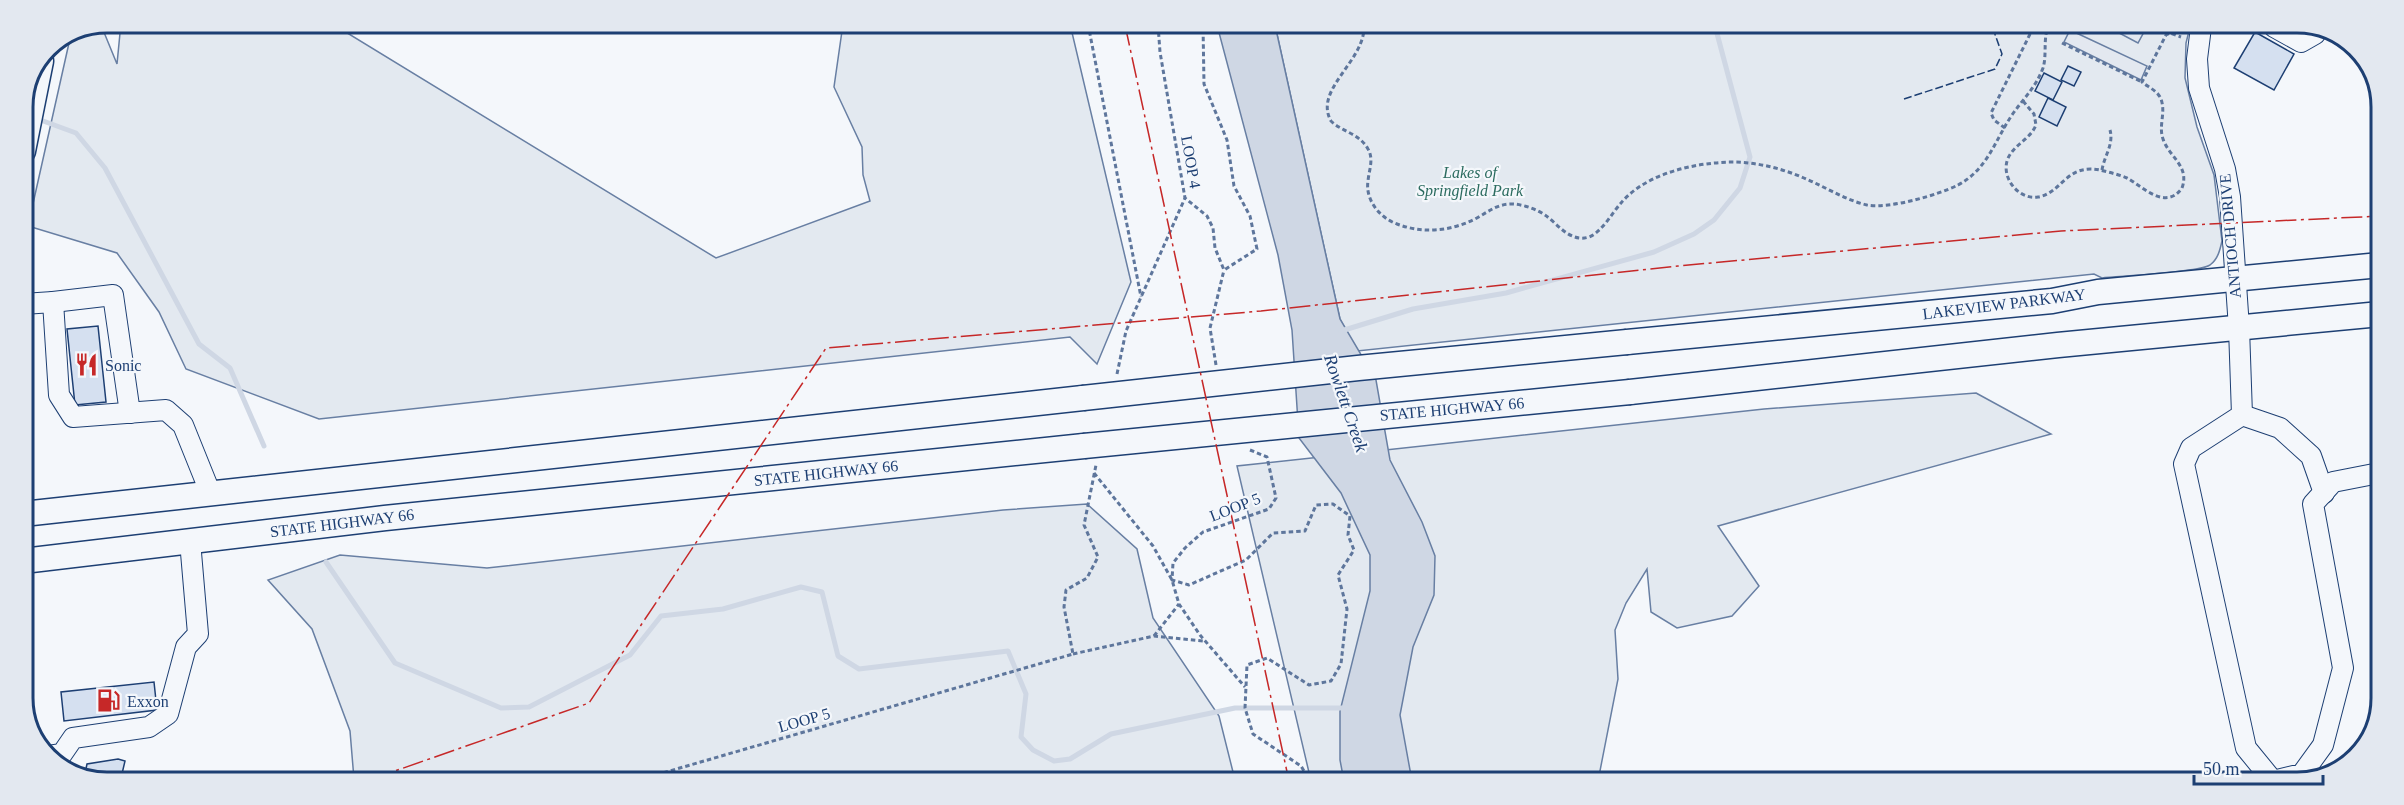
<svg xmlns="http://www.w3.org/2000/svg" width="2404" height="805" viewBox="0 0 2404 805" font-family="Georgia,serif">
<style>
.green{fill:#e3e9f0;stroke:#687fa3;stroke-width:1.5}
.parking{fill:#e3e8f0;stroke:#687fa3;stroke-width:1.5}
.water{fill:#cfd7e4;stroke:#687fa3;stroke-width:1.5}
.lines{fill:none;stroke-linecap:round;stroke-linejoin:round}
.stream{stroke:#cfd7e4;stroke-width:5}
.building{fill:#d5e0f0;stroke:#1d3f73;stroke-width:1.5}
.minor-casing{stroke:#1d3f73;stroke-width:22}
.major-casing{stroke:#1d3f73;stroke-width:27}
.path{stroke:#5e769c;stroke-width:3;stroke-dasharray:4.5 3;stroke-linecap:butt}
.minor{stroke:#f4f7fb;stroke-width:20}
.major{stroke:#f4f7fb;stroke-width:24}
.major-bridge-casing{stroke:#1d3f73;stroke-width:27;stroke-linecap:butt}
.major-bridge{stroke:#f4f7fb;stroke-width:24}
.fence{stroke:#1d3f73;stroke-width:1.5;stroke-dasharray:8 3;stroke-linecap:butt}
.power{stroke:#c62828;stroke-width:1.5;stroke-dasharray:21 4.5 3 4.5;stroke-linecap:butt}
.labels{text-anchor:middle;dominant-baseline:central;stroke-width:4.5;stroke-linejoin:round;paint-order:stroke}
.street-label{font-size:16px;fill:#1d3f73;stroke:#f4f7fb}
.park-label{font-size:16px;font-style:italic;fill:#2c6c60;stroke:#f4f7fb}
.poi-label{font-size:16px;fill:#1d3f73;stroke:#f4f7fb;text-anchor:start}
.water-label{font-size:18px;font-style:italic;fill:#1d3f73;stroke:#f4f7fb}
.rim{fill:none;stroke:#1d3f73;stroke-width:3}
</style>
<rect width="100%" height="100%" fill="#f4f7fb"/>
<!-- green -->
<g class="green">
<path d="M121 23H331L716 258 870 201 863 175 862 147 834 87 843 24H1070L1131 282 1097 364 1070 337 319 419 186 369 159 312 117 253 28 226 69 43 77 35 101 25 117 64Z"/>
<path d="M1275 25 2190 27 2186 43 2185 78 2197 127 2214 175 2222 241C2220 250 2218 259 2210 265 2197 273 2121 276 2102 278L2094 274 1357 351 1340 319Z"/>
<path d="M1976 393 2051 434 1718 526 1759 586 1732 616 1677 628 1651 612 1647 569 1626 603 1615 630 1618 679 1598 781H1311L1237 466 1764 409Z"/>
<path d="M1087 504 1137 549 1153 618 1219 716 1235 780 354 779 350 731 312 629 268 580 340 555 487 568 1003 510Z"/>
</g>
<!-- parking -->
<g class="parking">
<path d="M2106 26 2138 27 2145 30 2138 43Z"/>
<path d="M2070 30 2147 66 2141 80 2064 42Z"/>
</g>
<!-- water -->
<path class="water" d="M1217 25H1275L1340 319 1376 380 1390 460 1422 522 1435 556 1434 595 1413 647 1400 715 1412 781H1344L1340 760V711L1370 591V555L1341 493 1299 438 1292 330 1278 255Z"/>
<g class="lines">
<!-- stream -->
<g class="stream">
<path d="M35 118 76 133 105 168 199 344 230 368 264 446"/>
<path d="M1341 331 1413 309 1506 293 1654 252 1694 234 1714 220 1740 188 1750 157 1715 26"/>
<path d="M326 562 395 663 501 708 529 707 630 655 661 616 723 609 801 587 822 592 838 656 859 669 1008 651 1026 694 1021 737 1033 750 1054 761 1070 759 1111 734 1235 708H1347"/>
</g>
</g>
<!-- building -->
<g class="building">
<path d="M2255 32 2294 54 2274 90 2234 68Z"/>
<path d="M2068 66 2081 72 2074 86 2061 80Z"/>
<path d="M2044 73 2062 82 2053 100 2035 91Z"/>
<path d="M2048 98 2066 107 2057 126 2039 117Z"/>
<path d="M98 326 106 402 75 405 67 329Z"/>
<path d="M154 682 157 710 64 721 61 692Z"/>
<path d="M118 759 125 761 121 778H84L87 764Z"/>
</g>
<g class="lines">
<defs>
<g id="minor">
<path d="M2201 27 2197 59 2199 88 2225 169 2230 197 2239 328 2242 415 2191 448 2184 464 2246 748 2273 781 2302 774 2323 745 2343 668 2313 504 2333 482 2379 473"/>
<path d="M2274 27 2301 42 2315 34 2319 27"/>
<path d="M53 302 113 295 130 413"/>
<path d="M23 304 53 302 59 395 73 417 166 410 183 425 210 492"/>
<path d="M2242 415 2280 428 2311 456 2324 493"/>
<path d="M48 756 62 754 73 738 149 727 168 714 186 647 198 634 190 541"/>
</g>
<g id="major">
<path d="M23 151 41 61"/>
<path d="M1627 342 2052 301 2098 292 2380 265"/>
<path d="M1630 392 2058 345 2380 314"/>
<path d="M23 514 1083 398"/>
<path d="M23 561 385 518 1084 446"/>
</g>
</defs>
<!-- minor casing -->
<use href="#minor" class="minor-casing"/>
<!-- major casing -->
<use href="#major" class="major-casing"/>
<!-- path -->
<g class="path">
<path d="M1088 24 1141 297"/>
<path d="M1158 25 1160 52 1185 198 1207 216 1213 228 1215 248 1224 270 1257 249 1250 216 1234 186 1227 140 1204 84 1203 25"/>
<path d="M1364 25C1366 61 1313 89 1331 121 1342 132 1359 133 1368 149 1374 159 1369 170 1368 181 1365 200 1380 218 1397 224 1423 234 1451 231 1475 219 1488 212 1498 203 1514 204 1524 205 1536 209 1545 215 1558 224 1570 243 1589 237 1602 232 1612 213 1621 203 1643 177 1682 166 1715 163 1750 159 1784 168 1815 183 1832 191 1849 201 1867 205 1890 209 1938 195 1958 185 1988 169 1995 140 2012 115 2023 99 2036 87 2043 68 2047 55 2043 41 2048 26"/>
<path d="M2062 43 2142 82"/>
<path d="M2023 101 2034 114 2036 125C2030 140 2012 145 2007 161 2002 179 2019 200 2038 197 2063 193 2066 161 2104 171 2112 173 2120 175 2127 178 2143 187 2166 211 2182 188 2190 166 2169 157 2163 139 2158 125 2167 111 2160 97 2156 90 2148 87 2142 82L2166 35 2170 33 2181 37"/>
<path d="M2005 128 1994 120 1991 113 2034 26"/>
<path d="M2102 170C2104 156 2114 145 2110 130"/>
<path d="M1216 365 1210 328 1224 270"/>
<path d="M1117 374 1126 331 1185 198"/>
<path d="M1250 450 1267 457 1276 498 1269 509 1203 532 1185 548 1173 563 1172 580 1189 585 1246 560 1273 533 1305 531 1316 505 1333 504 1350 516 1348 535 1354 550 1338 575 1347 609 1341 664 1331 681 1309 685 1267 658 1247 665 1245 708 1253 734 1301 766 1310 781"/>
<path d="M1094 473 1153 546 1172 580 1179 604 1200 635 1245 687"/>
<path d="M1154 636 1179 604"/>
<path d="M1073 654 1154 636 1203 641"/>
<path d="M642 779 1073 654 1064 607 1066 590 1087 578 1098 557 1084 525 1096 465"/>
<path d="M1222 780 1225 778 1238 780"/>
</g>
<!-- minor -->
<use href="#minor" class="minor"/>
<!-- major -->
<use href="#major" class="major"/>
<defs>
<g id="major-bridge">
<path d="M1083 398 1358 368 1627 342"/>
<path d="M1084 446 1630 392"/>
</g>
</defs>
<!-- major-bridge casing -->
<use href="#major-bridge" class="major-bridge-casing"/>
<!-- major-bridge -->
<use href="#major-bridge" class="major-bridge"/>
<!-- fence -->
<path class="fence" d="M1904 99 1995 69 2002 54 1992 26"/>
<!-- power -->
<g class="power">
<path d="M1125 25 1289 781"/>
<path d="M372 779 589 703 826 348 1261 311 1678 266 2061 231 2381 216"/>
</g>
</g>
<!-- icons -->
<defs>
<symbol id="restaurant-bare" viewBox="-9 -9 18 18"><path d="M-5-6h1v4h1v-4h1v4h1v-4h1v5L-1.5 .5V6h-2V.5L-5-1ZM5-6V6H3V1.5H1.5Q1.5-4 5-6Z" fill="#c62828" stroke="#f4f7fb" stroke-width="2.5" paint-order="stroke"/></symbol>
<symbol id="fuel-bare" viewBox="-9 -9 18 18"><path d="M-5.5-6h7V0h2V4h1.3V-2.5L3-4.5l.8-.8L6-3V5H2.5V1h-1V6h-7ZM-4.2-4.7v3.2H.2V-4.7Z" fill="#c62828" stroke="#f4f7fb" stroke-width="2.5" paint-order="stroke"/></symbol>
</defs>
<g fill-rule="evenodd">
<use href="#restaurant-bare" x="70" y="348" width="33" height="33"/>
<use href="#fuel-bare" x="92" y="684" width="33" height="33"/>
</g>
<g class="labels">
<!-- street labels -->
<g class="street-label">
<text transform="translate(1191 162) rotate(80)">LOOP 4</text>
<text transform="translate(2230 236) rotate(-95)">ANTIOCH DRIVE</text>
<text transform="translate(2004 304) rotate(-7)">LAKEVIEW PARKWAY</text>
<text transform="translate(1452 409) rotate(-5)">STATE HIGHWAY 66</text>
<text transform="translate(826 473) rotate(-6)">STATE HIGHWAY 66</text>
<text transform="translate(1235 507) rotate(-21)">LOOP 5</text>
<text transform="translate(342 523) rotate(-7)">STATE HIGHWAY 66</text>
<text transform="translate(804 720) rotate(-16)">LOOP 5</text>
</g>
<!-- park labels -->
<g class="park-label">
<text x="1470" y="172">Lakes of<tspan x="1470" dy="18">Springfield Park</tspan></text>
</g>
<!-- poi labels -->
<g class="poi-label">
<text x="105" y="365">Sonic</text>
<text x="127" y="701">Exxon</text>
</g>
<!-- water labels -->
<g class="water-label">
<text transform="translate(1346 403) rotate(71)">Rowlett Creek</text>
</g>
</g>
<!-- crop -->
<path d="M0 0H2404V805H0ZM107 33H2297A74 74 0 0 1 2371 107V698A74 74 0 0 1 2297 772H107A74 74 0 0 1 33 698V107A74 74 0 0 1 107 33Z" fill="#e3e8f0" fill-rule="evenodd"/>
<path class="rim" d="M107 33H2297A74 74 0 0 1 2371 107V698A74 74 0 0 1 2297 772H107A74 74 0 0 1 33 698V107A74 74 0 0 1 107 33Z"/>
<!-- scale -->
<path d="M2194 775v9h129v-9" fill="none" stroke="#1d3f73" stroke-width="3"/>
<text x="2203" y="775" font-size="18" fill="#1d3f73" stroke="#f4f7fb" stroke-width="4.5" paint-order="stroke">50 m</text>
</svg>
